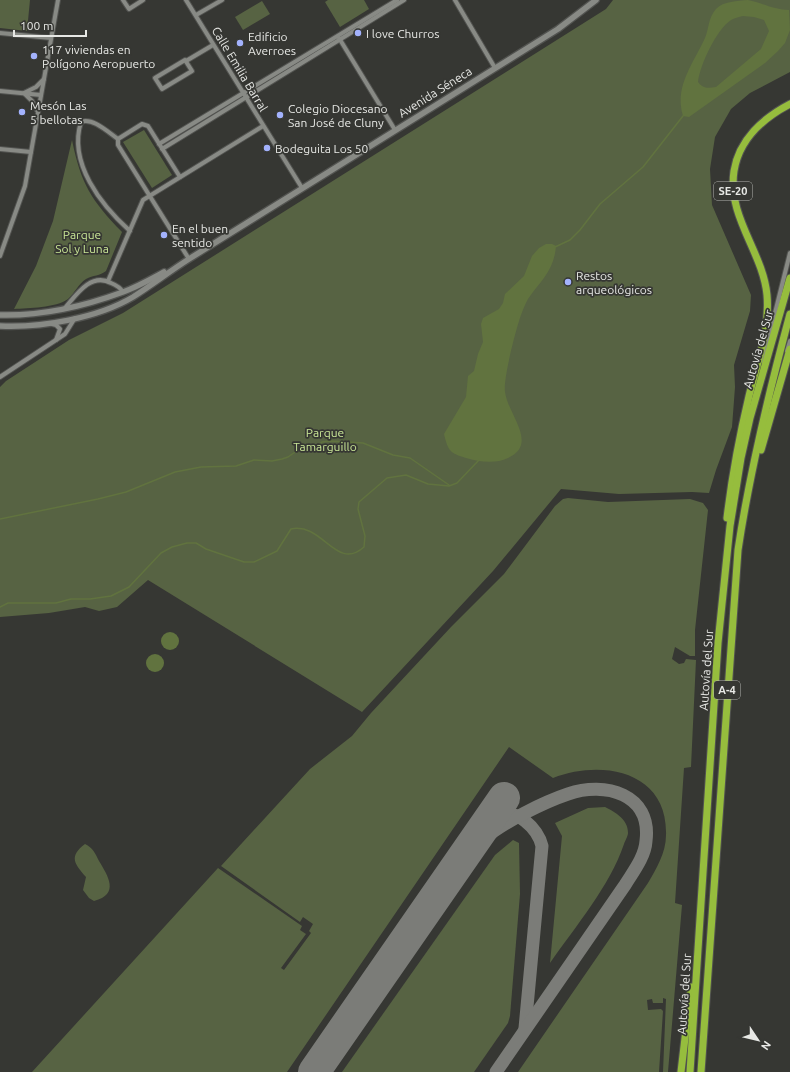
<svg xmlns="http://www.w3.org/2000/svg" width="790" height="1072" viewBox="0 0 790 1072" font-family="Ubuntu,sans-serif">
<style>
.green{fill:#576343}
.water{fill:#61733f;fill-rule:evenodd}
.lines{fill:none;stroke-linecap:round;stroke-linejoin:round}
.stream{stroke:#61733f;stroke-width:1.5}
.taxiway{stroke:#7b7c78;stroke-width:13}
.runway{stroke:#7b7c78;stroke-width:32}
.street-casing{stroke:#525350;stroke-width:6}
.secondary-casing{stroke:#525350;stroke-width:8}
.highway-casing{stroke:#525350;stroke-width:9}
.street{stroke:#888a85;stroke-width:4}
.secondary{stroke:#888a85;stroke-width:5.5}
.highway{stroke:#96bd3d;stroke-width:7}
.poi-dot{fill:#a3b2fd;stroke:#363733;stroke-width:1.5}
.labels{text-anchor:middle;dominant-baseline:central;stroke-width:3.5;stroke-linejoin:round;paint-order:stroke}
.shield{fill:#363733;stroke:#b2b3b0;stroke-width:1}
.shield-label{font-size:11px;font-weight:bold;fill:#e7e8e5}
.poi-label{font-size:12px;fill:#e7e8e5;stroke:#363733;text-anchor:start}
.street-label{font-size:12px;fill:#e7e8e5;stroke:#363733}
.park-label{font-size:12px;fill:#c9e696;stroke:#363733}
</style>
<rect width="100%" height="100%" fill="#363733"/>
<!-- green -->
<g class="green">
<path d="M0 0H30L27 31 0 28Z"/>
<path d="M328 0H364L369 9 340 27 325 2Z"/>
<path d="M613 0H790V72L750 93 731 109 715 137 710 169 712 205 751 295 750 311 734 365 735 387 732 427 716 470 709 493 692 492 619 494 561 489 493 571 362 712 148 580 117 607 99 611 85 607 49 613 0 617V387L6 381 69 340 123 313 606 9Z"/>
<path d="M262 1 270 14 243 30 235 17Z"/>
<path d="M144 130 172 175 152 188 123 142Z"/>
<path d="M72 140C81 184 91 200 122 232L106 271C100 276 93 275 86 279 78 284 75 293 68 299 56 308 28 308 14 309L36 266 53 221Z"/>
<path d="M568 498 608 502 690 499 703 503 708 510 695 630V656H690L675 647 672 659 679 664 684 663 686 659 696 660 691 767 684 768 675 903 682 905 668 1072H663L666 999 663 998V1003H653L652 999 647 1000 648 1010 661 1009 663 1011 659 1072H518L648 883C656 869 666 853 666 835 668 771 602 759 553 778L509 747 287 1072H32L218 868 302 926 300 930 306 934 281 968 284 970 311 933 309 931 313 924 303 917 300 922 221 866 310 769 352 736 371 713 451 627 504 574 555 506 563 499Z"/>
<path d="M605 807C615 812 628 819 628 833 628 836 625 841 624 844 610 886 575 927 550 963L562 836 555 823 588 808Z"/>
<path d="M513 840 519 843 520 894 510 1016 508 1023 474 1072H342L495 855Z"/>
<path d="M85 844C93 848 95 853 99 861 108 876 120 894 94 901L89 898 83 890 86 877C75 864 68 857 85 844Z"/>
</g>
<!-- water -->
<g class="water">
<path d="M748 0C762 3 775 10 789 10L790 30 785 43 778 51 765 63 689 117 683 116C674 87 693 64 705 38 709 29 708 18 716 9 724 1 737 1 748 0ZM743 16 754 17 764 20 769 31 761 49 716 87C708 88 703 89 698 82 700 65 716 30 731 20 734 18 739 17 743 16Z"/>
<path d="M546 244H552L556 246C554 271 541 280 528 299 525 304 523 310 521 315 516 329 503 379 505 392 508 415 539 444 508 458 496 464 479 462 466 458 450 453 448 451 444 434L466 397 468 376 474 371 478 354 483 342 481 324 483 318 499 309 503 303 505 294 524 276 532 256 539 248Z"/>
<circle cx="170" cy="641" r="9"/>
<circle cx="155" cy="663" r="9"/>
</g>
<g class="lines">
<!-- stream -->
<g class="stream">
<path d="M555 247 570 240 580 230 600 204 643 167 683 116"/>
<path d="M0 519 98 499 126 492 175 472 201 467 236 466 254 460 272 461 282 459 288 457 301 448 315 447 322 442 330 441 363 443 393 455 410 458 449 485"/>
<path d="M0 607 8 603H56L71 599H90L111 596 129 587 161 553 172 547 187 543H196L206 549 244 562H254L277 551 291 529C323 522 336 572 364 547L365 536 358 509 359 502 387 478 406 475 428 484 449 486 457 483 479 460"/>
</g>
<!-- taxiway -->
<g class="taxiway">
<path d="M474 841C480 833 486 820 496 816 516 806 538 829 542 846L525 1028"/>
<path d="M457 865C466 856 475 846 485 838 504 822 544 802 568 794 605 781 652 794 646 841 645 857 633 872 625 885L496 1072"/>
</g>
<!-- runway -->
<path class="runway" d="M314 1072 504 798"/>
<defs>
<g id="street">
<path d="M123 0 129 9 143 0"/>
<path d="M186 0 302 188"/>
<path d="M455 0 495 68"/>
<path d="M196 15 222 0"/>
<path d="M0 33 51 38"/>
<path d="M339 38 395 130"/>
<path d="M185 60 192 71 162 89 155 78Z"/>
<path d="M186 61 213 45"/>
<path d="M0 91 41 95"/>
<path d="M38 112 32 101 24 93 36 87 44 79"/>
<path d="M118 139C108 132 92 117 81 122 68 163 101 205 130 231"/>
<path d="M118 139V145L189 259"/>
<path d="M118 139 142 124 148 126 180 177"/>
<path d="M159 144 397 0"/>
<path d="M0 149 31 152"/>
<path d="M162 149 404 0"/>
<path d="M0 256 25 186 58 0"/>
<path d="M108 281 143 200 263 126"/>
<path d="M65 308C76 295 91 272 111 283 116 285 120 287 123 292"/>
<path d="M52 324 56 325 60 329 56 340"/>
<path d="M787 351 790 341"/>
<path d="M763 361 790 253"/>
<path d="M0 377 65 334 75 318"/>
</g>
<g id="secondary">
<path d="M0 315C41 316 85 306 123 292 137 287 151 279 164 272"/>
<path d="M0 326C41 328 98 318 133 297 152 285 170 271 189 259L558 29 596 0"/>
</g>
<g id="highway">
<path d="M761 450 790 349"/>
<path d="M727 518C732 476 739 438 749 396 757 364 770 329 767 295 763 252 727 217 734 171 739 140 763 118 790 104"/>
<path d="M681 1072 691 987"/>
<path d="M690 1072 718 643 730 526 741 458 750 418 790 278"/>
<path d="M701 1072 738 550C750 470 769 392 790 314"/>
</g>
</defs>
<!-- street casing -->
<use href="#street" class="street-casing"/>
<!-- secondary casing -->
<use href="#secondary" class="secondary-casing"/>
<!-- highway casing -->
<use href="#highway" class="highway-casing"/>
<!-- street -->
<use href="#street" class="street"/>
<!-- secondary -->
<use href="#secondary" class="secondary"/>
<!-- highway -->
<use href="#highway" class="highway"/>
</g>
<!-- markers -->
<g class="poi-dot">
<circle cx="358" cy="33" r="4"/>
<circle cx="240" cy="43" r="4"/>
<circle cx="34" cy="56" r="4"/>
<circle cx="22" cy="112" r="4"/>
<circle cx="280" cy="115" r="4"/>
<circle cx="267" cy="148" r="4"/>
<circle cx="164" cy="235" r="4"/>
<circle cx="568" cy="282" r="4"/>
</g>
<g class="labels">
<!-- shield labels -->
<g class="shield">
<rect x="714" y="182" width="38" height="18" rx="3"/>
<rect x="714" y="681" width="26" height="18" rx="3"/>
</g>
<g class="shield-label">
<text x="733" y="191">SE-20</text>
<text x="727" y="690">A-4</text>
</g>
<!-- poi labels -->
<g class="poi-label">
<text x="366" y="33">I love Churros</text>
<text x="248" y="36">Edificio<tspan x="248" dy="14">Averroes</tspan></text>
<text x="42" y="49">117 viviendas en<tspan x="42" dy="14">Polígono Aeropuerto</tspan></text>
<text x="30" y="105">Mesón Las<tspan x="30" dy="14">5 bellotas</tspan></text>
<text x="288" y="108">Colegio Diocesano<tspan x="288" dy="14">San José de Cluny</tspan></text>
<text x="275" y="148">Bodeguita Los 50</text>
<text x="172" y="228">En el buen<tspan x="172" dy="14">sentido</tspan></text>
<text x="576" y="275">Restos<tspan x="576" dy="14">arqueológicos</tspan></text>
</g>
<!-- street labels -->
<g class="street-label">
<text transform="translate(240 69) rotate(59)">Calle Emilia Barral</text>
<text transform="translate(435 92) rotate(-32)">Avenida Séneca</text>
<text transform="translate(758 349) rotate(-74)">Autovía del Sur</text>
<text transform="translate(706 670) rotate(-86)">Autovía del Sur</text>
<text transform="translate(684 994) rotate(-86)">Autovía del Sur</text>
</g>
<!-- park labels -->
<g class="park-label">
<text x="82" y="234">Parque<tspan x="82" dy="14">Sol y Luna</tspan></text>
<text x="325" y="432">Parque<tspan x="325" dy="14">Tamarguillo</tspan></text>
</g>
</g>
<!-- north arrow -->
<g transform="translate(758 1040) rotate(125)" stroke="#363733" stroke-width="3" paint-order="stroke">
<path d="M0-3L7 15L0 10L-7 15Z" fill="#e7e8e5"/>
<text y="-6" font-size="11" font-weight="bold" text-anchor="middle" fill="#e7e8e5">N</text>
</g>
<!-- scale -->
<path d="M14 30v6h72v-6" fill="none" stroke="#e7e8e5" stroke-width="2"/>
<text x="20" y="30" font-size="12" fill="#e7e8e5" stroke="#363733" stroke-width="3" paint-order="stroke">100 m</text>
</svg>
